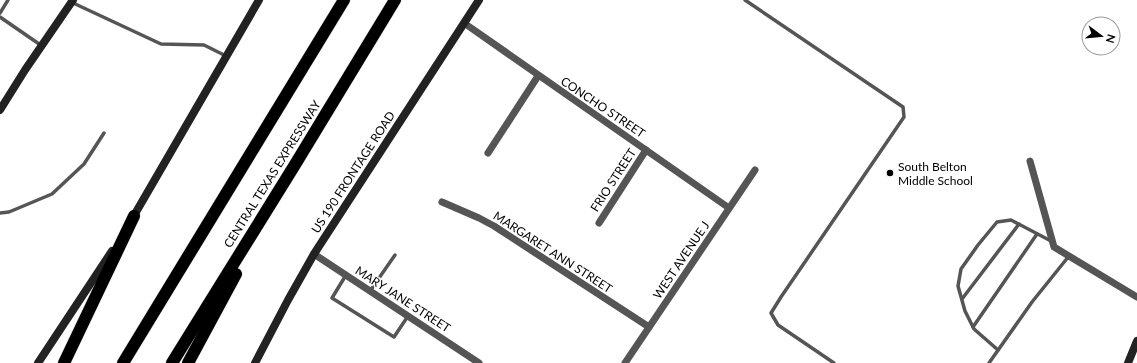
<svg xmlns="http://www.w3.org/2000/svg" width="1137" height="363" viewBox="0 0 1137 363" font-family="Lato,sans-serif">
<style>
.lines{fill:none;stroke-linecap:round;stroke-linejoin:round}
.highway-casing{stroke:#dbdbdb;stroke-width:13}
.lane{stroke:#555;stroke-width:3.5}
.street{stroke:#555;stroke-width:7}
.secondary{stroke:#222;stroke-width:8}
.highway{stroke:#000;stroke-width:12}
.poi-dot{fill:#000;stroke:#fff;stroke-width:1.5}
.labels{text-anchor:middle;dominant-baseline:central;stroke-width:3;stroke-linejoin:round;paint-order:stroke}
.street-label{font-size:12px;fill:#000;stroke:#fff}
.poi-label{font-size:12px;fill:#000;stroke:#fff;text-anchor:start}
</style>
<rect width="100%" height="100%" fill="#fff"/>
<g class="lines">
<defs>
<g id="highway">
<path d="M64 363 134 216"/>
<path d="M123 363 344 0"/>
<path d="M172 363 296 163 395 0"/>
<path d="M188 363 236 274"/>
</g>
</defs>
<!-- highway casing -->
<use href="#highway" class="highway-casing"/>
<!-- lane -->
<g class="lane">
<path d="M745 0 903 107 904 117 781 297 771 313 778 325 834 363"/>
<path d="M71 2 161 44 204 45 226 56"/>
<path d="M0 13 8 0"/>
<path d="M0 17 42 46"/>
<path d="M0 213 9 212 52 194 84 164 104 133"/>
<path d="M346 275 332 298 394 337 408 316"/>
<path d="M370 291 395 255"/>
<path d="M962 299 1019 224"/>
<path d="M973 327 1037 234"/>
<path d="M998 350 974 329 965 311 958 286 961 269 978 245 997 222 1011 220 1051 241"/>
<path d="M989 363 1032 302 1069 256"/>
</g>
<!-- street -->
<g class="street">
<path d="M464 23 729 208"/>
<path d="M488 153 538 76"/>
<path d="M1030 161 1054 247 1137 297"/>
<path d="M442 202 479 218 494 226 649 327"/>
<path d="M599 223 646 150"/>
<path d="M314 254 479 363"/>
<path d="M625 363 755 170"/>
</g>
<!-- secondary -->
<g class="secondary">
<path d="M0 110 25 70 73 0"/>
<path d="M132 219 259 0"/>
<path d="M38 363 112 251"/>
<path d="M255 363 288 300 314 254 479 0"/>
<path d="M1128 363 1137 341"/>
</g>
<!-- highway -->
<use href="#highway" class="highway"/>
</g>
<!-- markers -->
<circle class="poi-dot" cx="890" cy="173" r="4"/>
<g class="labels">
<!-- street labels -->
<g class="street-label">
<text transform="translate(603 107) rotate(34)">CONCHO STREET</text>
<text transform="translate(353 172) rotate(-57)">US 190 FRONTAGE ROAD</text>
<text transform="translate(272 174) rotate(-58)">CENTRAL TEXAS EXPRESSWAY</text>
<text transform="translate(613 180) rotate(-57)">FRIO STREET</text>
<text transform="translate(553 252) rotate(33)">MARGARET ANN STREET</text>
<text transform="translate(681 260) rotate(-56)">WEST AVENUE J</text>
<text transform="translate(403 299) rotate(33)">MARY JANE STREET</text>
</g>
<!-- poi labels -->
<g class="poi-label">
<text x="898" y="166">South Belton<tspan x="898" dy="14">Middle School</tspan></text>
</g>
</g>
<!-- north arrow -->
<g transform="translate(1101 36) rotate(106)"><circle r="19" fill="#ffffff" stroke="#999999"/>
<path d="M0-3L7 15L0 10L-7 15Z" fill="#000000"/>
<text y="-6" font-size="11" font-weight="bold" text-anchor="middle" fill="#000000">N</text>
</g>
</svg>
